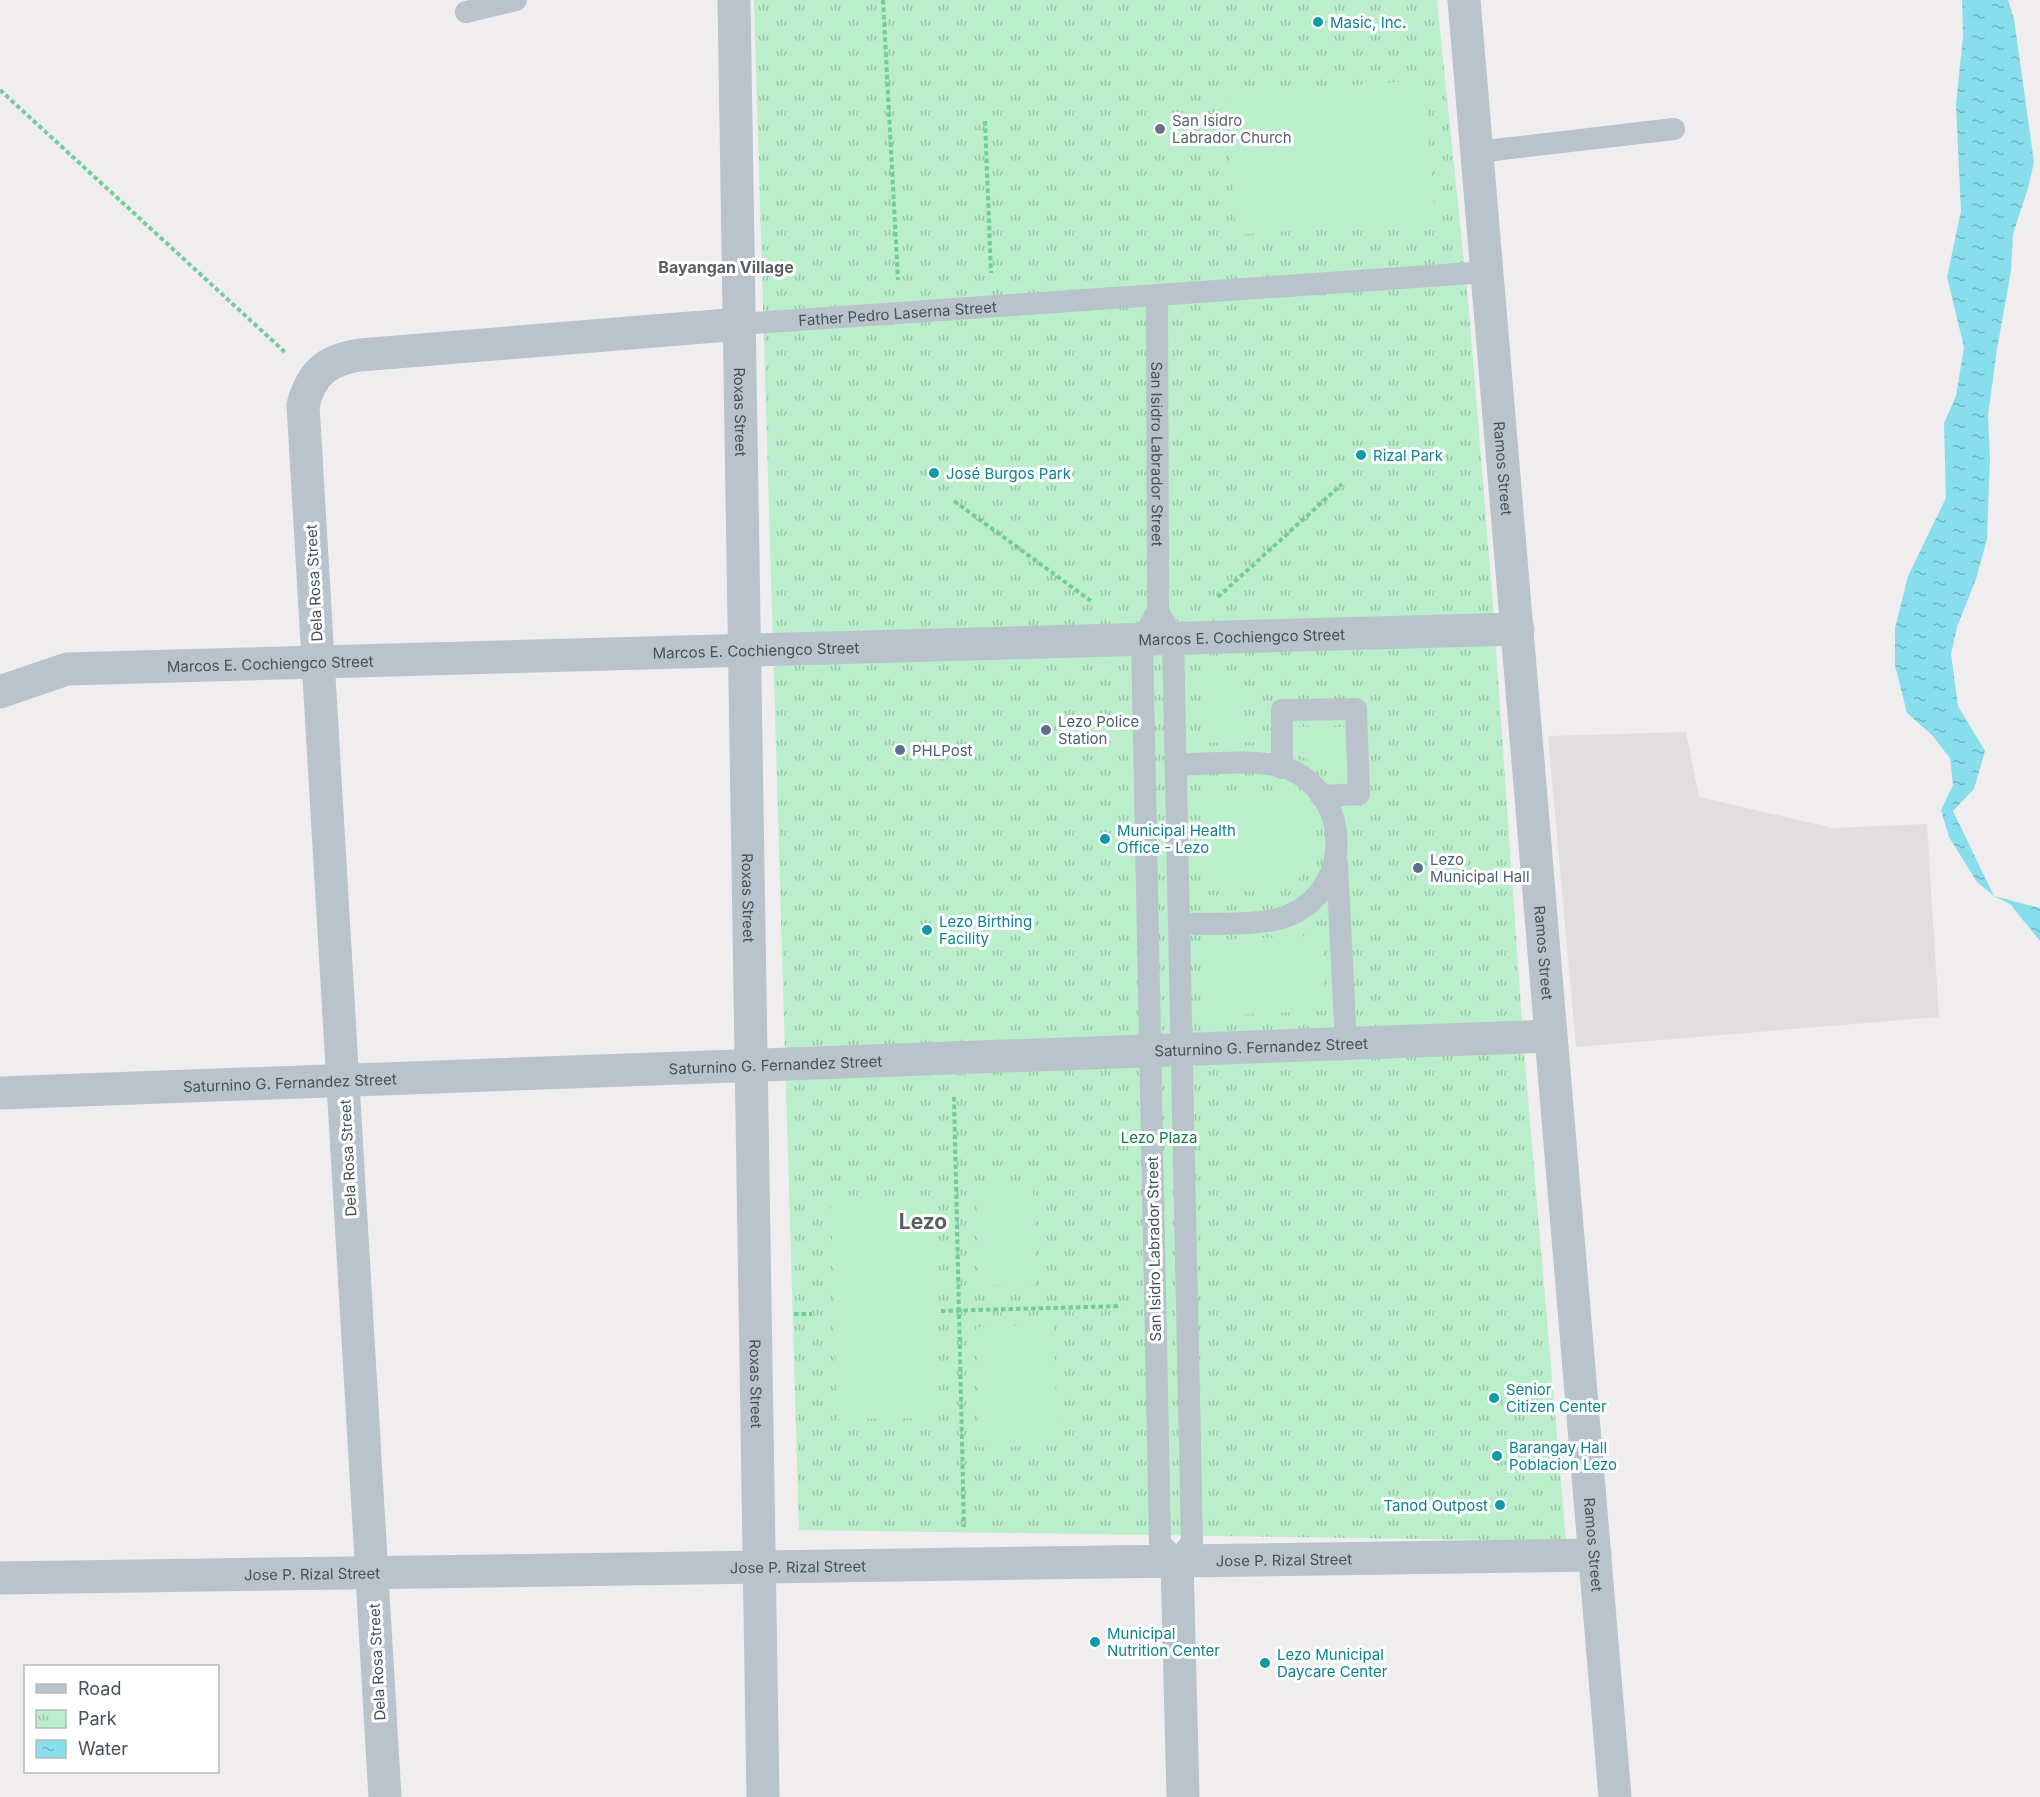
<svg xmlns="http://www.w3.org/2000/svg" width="2040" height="1797" viewBox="0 0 2040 1797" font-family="Inter,sans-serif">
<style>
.education{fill:#e1dee0}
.park{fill:url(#park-tufts)}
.garden{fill:#bbefcb}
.water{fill:url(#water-ripples)}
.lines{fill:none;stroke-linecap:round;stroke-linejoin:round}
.path{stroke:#73cd9a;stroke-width:4;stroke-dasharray:4.5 3;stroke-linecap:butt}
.service{stroke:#b9c3cb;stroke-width:22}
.minor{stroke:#b9c3cb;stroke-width:33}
.culture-dot{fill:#0f9aa8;stroke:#fff;stroke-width:2}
.worship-dot{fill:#6b7280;stroke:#fff;stroke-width:2}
.service-dot{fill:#5c6f8a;stroke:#fff;stroke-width:2}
.labels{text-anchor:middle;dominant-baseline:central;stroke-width:6;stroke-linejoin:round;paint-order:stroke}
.culture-label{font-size:15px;fill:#0d838f;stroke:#fff;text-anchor:start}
.worship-label{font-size:15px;fill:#5b616d;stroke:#fff;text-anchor:start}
.street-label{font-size:15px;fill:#46525b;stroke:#fff}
.service-label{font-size:15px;fill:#4e5e75;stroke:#fff;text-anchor:start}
.park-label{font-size:15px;fill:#167d42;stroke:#fff}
.neighbourhood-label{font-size:16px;font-weight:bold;fill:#5a5f63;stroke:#fff}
.district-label{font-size:21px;font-weight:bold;fill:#5a5f63;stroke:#fff}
</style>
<defs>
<pattern id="park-tufts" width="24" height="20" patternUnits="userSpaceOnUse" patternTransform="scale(1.5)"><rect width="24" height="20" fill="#bbefcb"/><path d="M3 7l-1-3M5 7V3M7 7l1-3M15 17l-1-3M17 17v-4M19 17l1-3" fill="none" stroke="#9ac4a8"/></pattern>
<pattern id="water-ripples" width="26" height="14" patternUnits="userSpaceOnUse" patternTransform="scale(1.5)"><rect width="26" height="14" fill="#88deec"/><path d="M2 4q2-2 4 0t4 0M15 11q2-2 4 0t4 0" fill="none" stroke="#71b7c2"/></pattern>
</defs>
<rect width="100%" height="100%" fill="#f0edee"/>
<!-- education -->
<path class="education" d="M1686 732 1699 797 1833 828 1927 824 1939 1017 1576 1047 1548 736Z"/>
<!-- park -->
<path class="park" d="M754 0H1437L1469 311 1492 593 1525 1063 1566 1541 799 1530Z"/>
<!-- garden -->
<g class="garden">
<path d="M1424 80 1435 220 1236 235 1226 94Z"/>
<path d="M1241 672 1242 717H1257L1258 742 1205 743 1203 673Z"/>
<path d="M1298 727H1345L1346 770 1327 771 1299 755Z"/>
<path d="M1273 792C1284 795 1294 799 1302 806 1325 829 1319 871 1289 885 1268 895 1230 890 1206 890L1202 793Z"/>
<path d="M1322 935 1326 1010 1205 1017 1201 941Z"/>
<path d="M1033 1187 1036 1285H979L976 1188Z"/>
<path d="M933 1199 938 1418 837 1419 831 1201Z"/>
<path d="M1054 1324 1057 1446 979 1447 976 1327Z"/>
</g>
<!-- water -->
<path class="water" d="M1962 0H2008L2014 19 2034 162 2028 188 2013 234 2011 271 1997 349 1988 415 1990 459 1987 539 1976 579 1957 627 1951 654 1958 706 1985 751 1974 789 1953 811 1994 896 2040 908V941L2010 904 1994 896 1977 882 1949 837 1941 810 1953 785 1950 758 1932 735 1907 713 1895 665V628L1908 576 1946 498 1944 423 1956 396 1964 347 1947 277 1961 211 1956 105 1963 36Z"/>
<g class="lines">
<!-- path -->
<g class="path">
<path d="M883 0 898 280"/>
<path d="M0 90 286 353"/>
<path d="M985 121 991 273"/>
<path d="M954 501 1091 601"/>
<path d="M1218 597 1342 484"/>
<path d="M954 1097 964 1527"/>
<path d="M941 1311 1121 1306"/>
<path d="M794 1314H812"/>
</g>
<!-- service -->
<g class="service">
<path d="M466 12 516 0"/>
<path d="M1477 152 1674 129"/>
<path id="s1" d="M1157 296 1158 611 1173 639 1192 1542 1177 1561 1160 1543 1142 639 1158 611"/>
<path id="s2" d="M740 324 1487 272"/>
<path d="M1176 765C1207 764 1262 758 1289 769 1351 796 1353 885 1292 914 1266 927 1209 923 1179 924"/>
<path d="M1282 768V710L1356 709 1359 794 1321 796"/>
<path d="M1337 863 1346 1044"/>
</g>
<!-- minor -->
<g class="minor">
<path id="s3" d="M734 0 763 1797"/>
<path id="s4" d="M1464 0 1615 1797"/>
<path id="s5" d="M0 692 67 669 1518 629"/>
<path id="s6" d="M0 1093 1551 1036"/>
<path d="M1177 1561 1183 1797"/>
<path id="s7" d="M0 1578 1595 1555"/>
<path d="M385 1797 303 405C312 372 327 360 360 355L740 324"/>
</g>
</g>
<!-- markers -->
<g class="culture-dot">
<circle cx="1318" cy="22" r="6"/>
<circle cx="1361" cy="455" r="6"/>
<circle cx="934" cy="473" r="6"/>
<circle cx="1105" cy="839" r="6"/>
<circle cx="927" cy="930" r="6"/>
<circle cx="1494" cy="1398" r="6"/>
<circle cx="1497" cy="1456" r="6"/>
<circle cx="1500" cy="1505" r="6"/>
<circle cx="1095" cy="1642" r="6"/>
<circle cx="1265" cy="1663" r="6"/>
</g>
<circle class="worship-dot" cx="1160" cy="129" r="6"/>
<g class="service-dot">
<circle cx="1046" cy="730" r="6"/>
<circle cx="900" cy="750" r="6"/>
<circle cx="1418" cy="868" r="6"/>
</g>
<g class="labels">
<!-- culture labels -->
<g class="culture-label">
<text x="1330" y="22">Masic, Inc.</text>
<text x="1373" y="455">Rizal Park</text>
<text x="946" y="473">José Burgos Park</text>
<text x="1117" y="830">Municipal Health<tspan x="1117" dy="17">Office - Lezo</tspan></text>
<text x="939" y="921">Lezo Birthing<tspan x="939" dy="17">Facility</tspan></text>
<text x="1506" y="1389">Senior<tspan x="1506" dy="17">Citizen Center</tspan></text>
<text x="1509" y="1447">Barangay Hall<tspan x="1509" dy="17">Poblacion Lezo</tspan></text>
<text x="1488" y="1505" text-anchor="end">Tanod Outpost</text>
<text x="1107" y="1633">Municipal<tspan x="1107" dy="17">Nutrition Center</tspan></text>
<text x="1277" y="1654">Lezo Municipal<tspan x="1277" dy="17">Daycare Center</tspan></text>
</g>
<!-- worship labels -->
<g class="worship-label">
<text x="1172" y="120">San Isidro<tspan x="1172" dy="17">Labrador Church</tspan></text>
</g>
<!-- street labels -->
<g class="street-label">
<text stroke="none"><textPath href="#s2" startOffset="158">Father Pedro Laserna Street</textPath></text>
<text stroke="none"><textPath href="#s3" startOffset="412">Roxas Street</textPath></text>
<text stroke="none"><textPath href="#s1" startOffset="158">San Isidro Labrador Street</textPath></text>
<text stroke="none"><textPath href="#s4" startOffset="470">Ramos Street</textPath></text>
<text transform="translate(314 583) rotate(-93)">Dela Rosa Street</text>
<text stroke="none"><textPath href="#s5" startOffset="1246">Marcos E. Cochiengco Street</textPath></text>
<text stroke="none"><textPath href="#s5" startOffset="760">Marcos E. Cochiengco Street</textPath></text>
<text stroke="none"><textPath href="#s5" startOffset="274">Marcos E. Cochiengco Street</textPath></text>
<text stroke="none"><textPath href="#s3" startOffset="898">Roxas Street</textPath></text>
<text stroke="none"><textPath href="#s4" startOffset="956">Ramos Street</textPath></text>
<text stroke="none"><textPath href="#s6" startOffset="1262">Saturnino G. Fernandez Street</textPath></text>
<text stroke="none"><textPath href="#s6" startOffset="776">Saturnino G. Fernandez Street</textPath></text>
<text stroke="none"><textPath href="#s6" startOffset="290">Saturnino G. Fernandez Street</textPath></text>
<text transform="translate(348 1158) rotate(-93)">Dela Rosa Street</text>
<text transform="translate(1154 1249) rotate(-91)">San Isidro Labrador Street</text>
<text stroke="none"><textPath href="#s3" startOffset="1384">Roxas Street</textPath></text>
<text stroke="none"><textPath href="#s4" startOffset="1550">Ramos Street</textPath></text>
<text stroke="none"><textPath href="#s7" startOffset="1284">Jose P. Rizal Street</textPath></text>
<text stroke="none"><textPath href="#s7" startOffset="798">Jose P. Rizal Street</textPath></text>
<text stroke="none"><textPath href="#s7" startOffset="312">Jose P. Rizal Street</textPath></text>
<text transform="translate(377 1662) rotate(-93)">Dela Rosa Street</text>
</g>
<!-- service labels -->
<g class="service-label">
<text x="1058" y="721">Lezo Police<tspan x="1058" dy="17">Station</tspan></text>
<text x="912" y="750">PHLPost</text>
<text x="1430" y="859">Lezo<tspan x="1430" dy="17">Municipal Hall</tspan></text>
</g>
<!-- park labels -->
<g class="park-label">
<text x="1159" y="1137">Lezo Plaza</text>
</g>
<!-- neighbourhood labels -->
<g class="neighbourhood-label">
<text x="726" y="267">Bayangan Village</text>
</g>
<!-- district labels -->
<g class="district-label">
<text x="923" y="1221">Lezo</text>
</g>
</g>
<!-- legend -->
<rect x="24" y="1665" width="195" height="108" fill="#ffffff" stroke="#b5babd" stroke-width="1.5"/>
<rect x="36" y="1684" width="30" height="9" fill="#b9c3cb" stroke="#b5babd" stroke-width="1.5"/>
<text x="78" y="1695" font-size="18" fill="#46525b">Road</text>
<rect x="36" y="1710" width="30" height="18" fill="url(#park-tufts)" stroke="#b5babd" stroke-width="1.5"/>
<text x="78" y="1725" font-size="18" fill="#46525b">Park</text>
<rect x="36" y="1740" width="30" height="18" fill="url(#water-ripples)" stroke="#b5babd" stroke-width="1.5"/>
<text x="78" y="1755" font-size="18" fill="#46525b">Water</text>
</svg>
